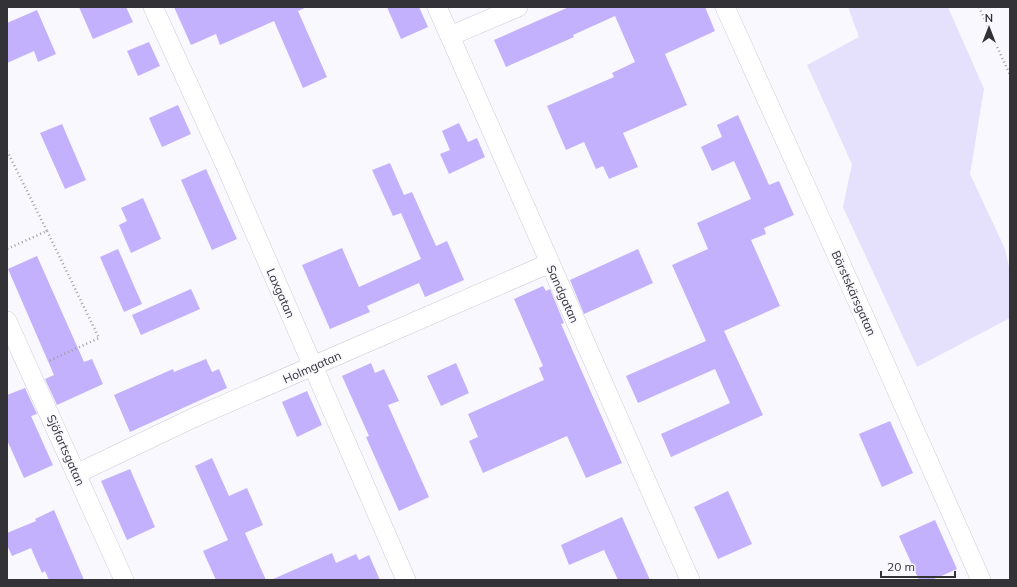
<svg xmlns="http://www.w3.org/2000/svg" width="1017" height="587" viewBox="0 0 1017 587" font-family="Mulish,sans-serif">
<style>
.green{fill:#e5e0fb}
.building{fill:#c3b1fe}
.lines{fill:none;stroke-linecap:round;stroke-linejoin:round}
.minor-casing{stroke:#ceccd6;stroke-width:20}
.path{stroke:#9f9ea3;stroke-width:2.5;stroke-dasharray:1 3;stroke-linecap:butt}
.minor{stroke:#fff;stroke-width:19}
.labels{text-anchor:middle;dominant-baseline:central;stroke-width:3.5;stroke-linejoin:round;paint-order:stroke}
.street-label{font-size:12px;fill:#333236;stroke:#f9f8fe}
</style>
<rect width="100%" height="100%" fill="#f9f8fe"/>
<!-- green -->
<path class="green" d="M848 7H948L984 89 970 174 1005 249 1010 271V318L917 367 843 207 852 164 807 65 859 37Z"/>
<!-- building -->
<g class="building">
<path d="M79 7H126L133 22 93 39Z"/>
<path d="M174 7H307L298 11 327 77 303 88 274 21 220 45 216 34 191 45Z"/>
<path d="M387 7H419L428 27 401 39Z"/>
<path d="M569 7H705L715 31 665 54 687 105 623 133 638 167 609 179 603 166 596 169 584 142 566 150 547 106 614 77 612 73 635 62 615 16 573 35 574 37 506 67 494 40Z"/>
<path d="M37 10 56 54 38 62 34 51 7 63V23Z"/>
<path d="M149 42 160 66 138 76 127 51Z"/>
<path d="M178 105 191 134 162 147 149 118Z"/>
<path d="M738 115 769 185 779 181 794 215 764 228 766 234 751 240 780 306 724 331 763 415 671 457 661 434 730 403 715 369 638 403 626 376 706 341 672 265 708 249 697 223 751 199 734 161 712 171 701 147 722 137 717 125Z"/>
<path d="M459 123 468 142 477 138 485 157 449 174 440 154 450 150 442 131Z"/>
<path d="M62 124 86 180 65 189 40 133Z"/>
<path d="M390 163 404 195 412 192 436 246 447 241 464 280 425 297 419 283 367 306 370 312 330 329 302 265 342 248 359 287 421 259 401 213 393 216 372 170Z"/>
<path d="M206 169 237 239 212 250 181 180Z"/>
<path d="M143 198 161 239 131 253 119 225 127 221 121 208Z"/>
<path d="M118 249 142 304 124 312 100 257Z"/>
<path d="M638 249 653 283 584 314 570 280Z"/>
<path d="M37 256 84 362 92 359 103 384 57 405 45 379 54 375 8 269Z"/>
<path d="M543 286 546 291 550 289 564 323 561 324 622 463 586 478 567 436 483 473 469 441 478 437 468 414 544 380 539 368 543 366 514 299Z"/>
<path d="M191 289 200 309 141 335 132 315Z"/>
<path d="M206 359 212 372 219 369 227 388 130 432 114 395 173 369 174 372Z"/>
<path d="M371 363 375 373 384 369 399 401 388 405 429 497 399 511 366 437 369 436 342 376Z"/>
<path d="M456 363 469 393 441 406 427 376Z"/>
<path d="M25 388 37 414 31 416 53 465 24 478 7 440V395Z"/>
<path d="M307 391 322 425 297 437 282 402Z"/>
<path d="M890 421 913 473 882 487 859 434Z"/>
<path d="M212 458 229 496 247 488 263 525 245 533 266 580H216L203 551 228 540 195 466Z"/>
<path d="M130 469 155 527 127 540 101 481Z"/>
<path d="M728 491 752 544 718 559 694 507Z"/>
<path d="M54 510 84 580H49L45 571 42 573 31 548 12 556 7 545V533L36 521 35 519Z"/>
<path d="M622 517 650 580H618L604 550 569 565 561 545Z"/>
<path d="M935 520 957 569 932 580H919L899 536Z"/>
<path d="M332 553 336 563 356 554 359 560 369 555 380 580H271Z"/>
</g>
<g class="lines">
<defs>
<g id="minor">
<path d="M153 7 225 164 406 580"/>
<path d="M437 7 690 580"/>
<path d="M725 7 836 253 981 580"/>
<path d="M450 36 518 7"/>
<path d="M7 321 124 580"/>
<path d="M76 474 193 418 550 263"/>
</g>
</defs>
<!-- minor casing -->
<use href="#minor" class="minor-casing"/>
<!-- path -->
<g class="path">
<path d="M979 7 1010 75"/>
<path d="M7 151 47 231 7 249"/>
<path d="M47 231 99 338 49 361"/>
</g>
<!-- minor -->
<use href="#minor" class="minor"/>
</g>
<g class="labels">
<!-- street labels -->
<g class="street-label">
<text transform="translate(281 293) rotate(66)">Laxgatan</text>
<text transform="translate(854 293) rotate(66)">Börstskärsgatan</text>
<text transform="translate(563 294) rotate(66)">Sandgatan</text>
<text transform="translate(312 367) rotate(-24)">Holmgatan</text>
<text transform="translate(66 450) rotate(66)">Sjöfartsgatan</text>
</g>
</g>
<!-- border -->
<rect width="1017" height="587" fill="none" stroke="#333236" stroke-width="16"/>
<!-- north arrow -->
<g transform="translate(989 28)" stroke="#f9f8fe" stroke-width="3" paint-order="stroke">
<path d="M0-3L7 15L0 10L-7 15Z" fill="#333236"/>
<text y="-6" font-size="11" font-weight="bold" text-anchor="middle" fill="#333236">N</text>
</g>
<!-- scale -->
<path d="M881 571v6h74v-6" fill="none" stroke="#333236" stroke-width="2"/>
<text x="887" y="571" font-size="12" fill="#333236" stroke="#f9f8fe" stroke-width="3" paint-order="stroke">20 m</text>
</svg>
